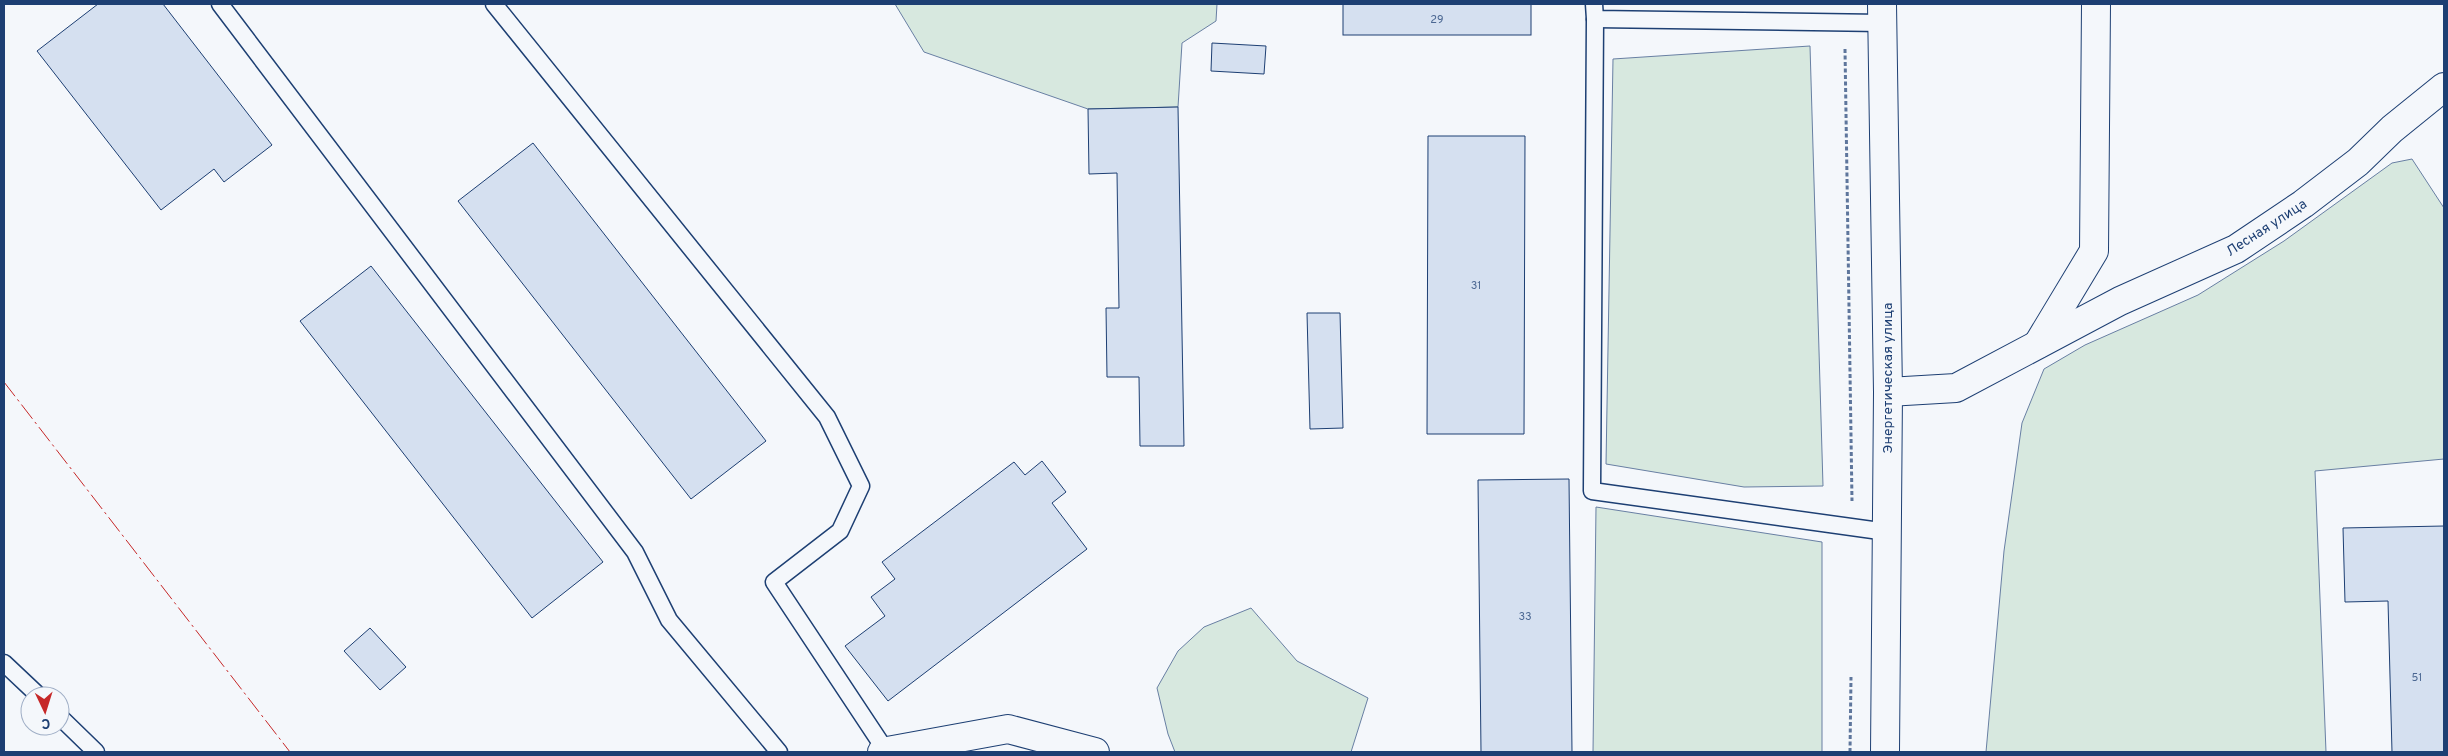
<svg xmlns="http://www.w3.org/2000/svg" width="2448" height="756" font-family="Overpass,sans-serif">
<style>
.green{fill:#d7e8df;stroke:#687fa3}
.building{fill:#d5e0f0;stroke:#1d3f73}
.lines{fill:none;stroke-linecap:round;stroke-linejoin:round}
.lane-casing{stroke:#1d3f73;stroke-width:19}
.street-casing{stroke:#1d3f73;stroke-width:30}
.primary-casing{stroke:#1d3f73;stroke-width:30}
.path{stroke:#5e769c;stroke-width:3;stroke-dasharray:4 2.5;stroke-linecap:butt}
.lane{stroke:#f4f7fb;stroke-width:16}
.street{stroke:#f4f7fb;stroke-width:28}
.primary{stroke:#f4f7fb;stroke-width:28}
.power{stroke:#c62828;stroke-width:1;stroke-dasharray:18 4 2.5 4;stroke-linecap:butt}
.labels{text-anchor:middle;stroke-width:4;stroke-linejoin:round;paint-order:stroke}
.number-label{font-size:11px;fill:#4b6792}
.street-label{font-size:14px;fill:#1d3f73;stroke:#f4f7fb}
</style>
<rect width="100%" height="100%" fill="#f4f7fb"/>
<!-- green -->
<g class="green">
<polygon points="895,4 1217,4 1216,21 1182,43 1178,107 1088,109 924,52"/>
<polygon points="1810,46 1823,486 1744,487 1606,464 1613,59"/>
<polygon points="2412,159 2444,208 2444,459 2315,471 2326,752 1986,752 2004,551 2022,423 2044,369 2085,345 2198,295 2284,241 2392,163"/>
<polygon points="1596,507 1822,542 1822,752 1593,752"/>
<polygon points="1251,608 1297,661 1368,698 1351,752 1175,752 1168,734 1157,688 1178,651 1204,627"/>
</g>
<!-- building -->
<g class="building">
<polygon points="98,4 163,4 272,145 224,182 214,169 161,210 37,51"/>
<rect x="1343" y="4" width="188" height="31"/>
<polygon points="1212,43 1266,46 1264,74 1211,71"/>
<polygon points="1178,107 1184,446 1140,446 1139,377 1107,377 1106,308 1119,308 1117,173 1089,174 1088,109"/>
<polygon points="1428,136 1525,136 1524,434 1427,434"/>
<polygon points="533,143 766,441 691,499 458,201"/>
<polygon points="371,266 603,562 532,618 300,321"/>
<polygon points="1307,313 1340,313 1343,428 1310,429"/>
<polygon points="1042,461 1066,492 1052,503 1087,549 888,701 845,646 885,616 871,597 895,579 882,562 1014,462 1025,475"/>
<polygon points="1569,479 1572,752 1481,752 1478,480"/>
<polygon points="2444,526 2444,752 2392,752 2388,601 2345,602 2343,528"/>
<polygon points="370,628 406,667 380,690 344,651"/>
</g>
<g class="lines">
<defs>
<g id="lane">
<polyline points="220,4 635,552 669,620 779,752"/>
<polyline points="494,4 827,417 861,486 840,531 774,582 886,751"/>
<polyline points="1594,4 1595,19 1882,23"/>
<polyline points="1595,19 1592,491 1887,532"/>
<polyline points="4,663 39,696"/>
<polyline points="60,717 96,752"/>
</g>
<g id="street">
<polyline points="2038,344 2094,251 2096,4"/>
<polyline points="1888,392 1956,388 2120,301 2236,249 2303,204 2358,162 2392,129 2444,87"/>
<polyline points="882,752 1008,729 1095,752"/>
</g>
<polyline id="primary" points="1882,4 1888,392 1885,752"/>
</defs>
<!-- lane casing -->
<use href="#lane" class="lane-casing"/>
<!-- street casing -->
<use href="#street" class="street-casing"/>
<!-- primary casing -->
<use href="#primary" class="primary-casing"/>
<!-- path -->
<g class="path">
<polyline points="1845,49 1852,501"/>
<polyline points="1850,752 1851,677"/>
</g>
<!-- lane -->
<use href="#lane" class="lane"/>
<!-- street -->
<use href="#street" class="street"/>
<!-- primary -->
<use href="#primary" class="primary"/>
<!-- power -->
<polyline class="power" points="4,382 290,752"/>
</g>
<g class="labels">
<!-- number labels -->
<g class="number-label">
<text x="1437" y="23">29</text>
<text x="1476" y="289">31</text>
<text x="1525" y="620">33</text>
<text x="2417" y="681">51</text>
</g>
<!-- street labels -->
<g class="street-label">
<text transform="translate(2266 227) rotate(-33)" y="5">Лесная улица</text>
<text transform="translate(1887 378) rotate(-90)" y="5">Энергетическая улица</text>
</g>
</g>
<!-- border -->
<rect width="2448" height="756" fill="none" stroke="#1d3f73" stroke-width="10"/>
<!-- north arrow -->
<g transform="translate(45 711) rotate(176)"><circle r="24" fill="#f4f7fb" stroke="#9eadc5"/>
<path d="M0-4L9 19L0 12L-9 19Z" fill="#c62828"/>
<text y="-8" font-size="14" font-weight="bold" text-anchor="middle" fill="#1d3f73">С</text>
</g>
</svg>
